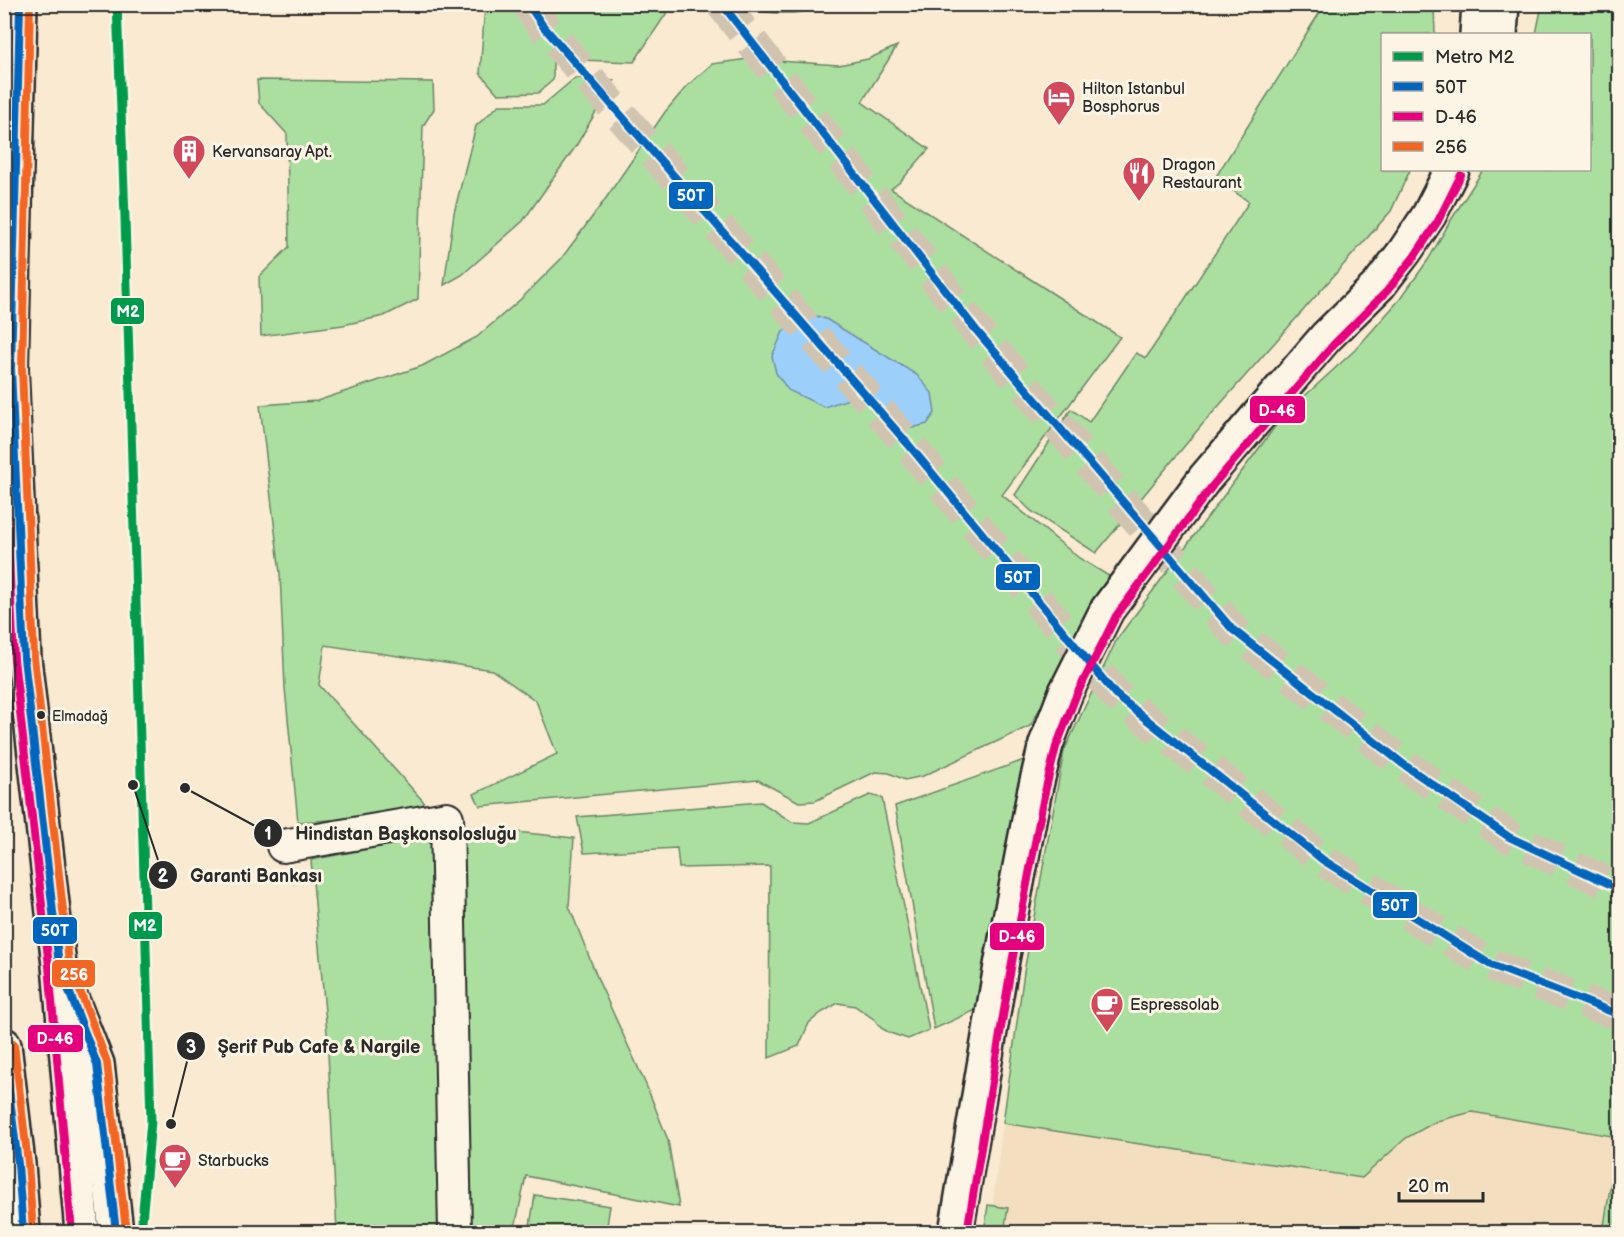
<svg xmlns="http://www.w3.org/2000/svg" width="1624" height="1237" font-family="'Balsamiq Sans',sans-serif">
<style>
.built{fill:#f3dfc0}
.green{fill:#abdfa0;stroke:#6b8566;stroke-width:1.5}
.water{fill:#9cd0fa;stroke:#6f8ea7;stroke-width:1.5}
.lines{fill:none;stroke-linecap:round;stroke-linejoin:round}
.major-tunnel{stroke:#d0c4b0;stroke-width:33;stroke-dasharray:33 16;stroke-linecap:butt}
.minor-casing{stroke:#2b2b2b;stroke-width:36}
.major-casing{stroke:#2b2b2b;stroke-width:38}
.minor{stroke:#fcf5e5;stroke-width:32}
.major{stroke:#fcf5e5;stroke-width:33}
.bus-1-casing{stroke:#fcf5e5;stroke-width:12}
.bus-2-casing{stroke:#fcf5e5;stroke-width:12}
.bus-3-casing{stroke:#fcf5e5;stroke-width:12}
.bus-1{stroke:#0065bd;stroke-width:8}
.bus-2{stroke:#e5007d;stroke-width:8}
.bus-3{stroke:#f26522;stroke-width:8}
.metro-1-casing{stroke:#fcf5e5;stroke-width:14}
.metro-1{stroke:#009a4c;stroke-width:9}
.bus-dot{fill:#2b2b2b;stroke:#fcf5e5;stroke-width:2}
.labels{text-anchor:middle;stroke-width:6;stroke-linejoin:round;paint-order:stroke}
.bus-label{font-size:14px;fill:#2b2b2b;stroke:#fcf5e5;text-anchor:start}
.poi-label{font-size:16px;fill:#2b2b2b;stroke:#fcf5e5;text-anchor:start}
.leader{fill:none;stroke:#2b2b2b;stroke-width:2}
.callout-dot{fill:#2b2b2b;stroke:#fcf5e5;stroke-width:2}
.mark-label{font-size:18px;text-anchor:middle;font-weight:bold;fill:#fff}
.callout-label{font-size:18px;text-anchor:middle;font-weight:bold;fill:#2b2b2b;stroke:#fcf5e5;stroke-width:6;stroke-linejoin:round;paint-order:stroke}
.line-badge{stroke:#fcf5e5;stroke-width:2}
.badge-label{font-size:16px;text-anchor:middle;font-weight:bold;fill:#fff}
</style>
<rect width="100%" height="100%" fill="#f9ead1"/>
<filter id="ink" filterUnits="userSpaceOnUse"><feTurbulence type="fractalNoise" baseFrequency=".0167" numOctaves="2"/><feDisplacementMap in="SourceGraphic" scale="12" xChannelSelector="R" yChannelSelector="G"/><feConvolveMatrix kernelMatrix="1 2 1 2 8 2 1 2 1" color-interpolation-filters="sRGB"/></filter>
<g filter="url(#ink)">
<!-- built -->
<polygon class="built" points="1619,753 1619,1232 989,1232 1003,1123 1024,972"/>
<!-- green -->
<g class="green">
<polygon points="1325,4 1434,5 1435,34 1382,34 1382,170 1410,170 1391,211 1201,426 1096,553 1031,511 1015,495 1071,409 1089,422 1136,353 1146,358 1249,202 1215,178"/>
<polygon points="485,5 485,4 672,5 634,62 553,59 553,80 538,93 498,94 480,73"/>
<path d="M720,5l98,-1v1c-4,1 -9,4 -13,6 -20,6 -64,-2 -85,-6z"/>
<polygon points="1542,5 1619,5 1619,1232 1603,1232 1618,1137 1472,1112 1437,1121 1406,1138 1362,1178 1003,1123 1024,972 1064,751 1117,639 1283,416 1355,350 1401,298 1428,260 1451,220 1483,170 1590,170 1590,34 1536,34"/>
<polygon points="897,46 862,102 929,149 900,182 891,189 1120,337 1002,495 1079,558 1109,576 1073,638 1053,685 1030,726 923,776 905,780 889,773 875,772 815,801 799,802 758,780 480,806 474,794 557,754 536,701 492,670 325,645 319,685 423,801 428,814 298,822 285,688 280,573 260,405 317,401 422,366 477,337 522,298 561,259 604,201 665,112 687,86 712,64 748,59 839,65 868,59"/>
<polygon points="575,78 614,81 576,146 523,221 462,275 444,285 454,213 476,126 499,105 543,105"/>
<polygon points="257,80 433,82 434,109 423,126 418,299 384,316 343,325 261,336 259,277 289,247 287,134 259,103"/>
<polygon points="1027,759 978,1009 934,1029 895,806"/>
<polygon points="870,795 882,798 929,1030 908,1039 890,1033 881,1028 875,1020 855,1006 838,1003 821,1013 809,1023 799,1046 769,1058 770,866 679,868 677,848 584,853 577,817 761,802 792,822 809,823"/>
<polygon points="477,828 574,838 569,906 599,982 647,1087 668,1140 679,1207 526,1176 514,1232 337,1232 327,1033 311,860"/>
<polygon points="535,1195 610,1206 606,1232 529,1232"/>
<polygon points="988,1205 1008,1208 1004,1232 984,1232"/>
</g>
<!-- water -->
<polygon class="water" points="814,315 826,319 917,375 932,393 935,413 927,424 898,432 861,395 824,407 788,390 776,373 772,356 783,332 789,325"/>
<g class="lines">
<!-- major-tunnel -->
<g class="major-tunnel">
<polyline points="528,4 543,26 908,444 1116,695 1323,860 1491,965 1620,1015"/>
<polyline points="722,4 976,330 1232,629 1403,764 1509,837 1620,889"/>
</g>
<defs>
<polyline id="minor" points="283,846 447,818 455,1232"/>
<g id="major">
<polyline points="20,4 11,369 24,658 59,965 82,1232"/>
<polyline points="1477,34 1479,4"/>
<polyline points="1500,34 1502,4"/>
<polyline points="73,1003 97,1064 116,1232"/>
<polyline points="4,1045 18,1164 23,1232"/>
<polyline points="956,1232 1002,960 1034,794 1046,744 1066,692 1107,610 1205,478 1326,337 1379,285 1405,251 1429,215 1452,170"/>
</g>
</defs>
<!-- minor casing -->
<use href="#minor" class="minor-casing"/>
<!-- major casing -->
<use href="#major" class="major-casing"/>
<!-- minor -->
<use href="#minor" class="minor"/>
<!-- major -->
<use href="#major" class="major"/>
<defs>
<g id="bus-1">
<polyline points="20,4 11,369 24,658 59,965 97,1064 116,1232"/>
<polyline points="528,4 543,26 908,444 1116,695 1323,860 1491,965 1620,1015"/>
<polyline points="722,4 976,330 1232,629 1403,764 1509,837 1620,889"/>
<polyline points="4,1049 18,1164 23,1232"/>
</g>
<g id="bus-2">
<polyline points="4,207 9,4"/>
<polyline points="4,458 14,659 49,966 72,1232"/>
<polyline points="967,1232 1012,962 1044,796 1056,747 1076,696 1116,616 1213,485 1334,344 1387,291 1414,257 1438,221 1461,175"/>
</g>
<g id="bus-3">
<polyline points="30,4 22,369 34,657 69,962 107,1062 126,1231"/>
<polyline points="14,1044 28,1163 33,1231"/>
</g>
</defs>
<!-- bus-1 casing -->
<use href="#bus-1" class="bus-1-casing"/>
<!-- bus-2 casing -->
<use href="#bus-2" class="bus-2-casing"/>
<!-- bus-3 casing -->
<use href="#bus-3" class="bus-3-casing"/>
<!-- bus-1 -->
<use href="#bus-1" class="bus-1"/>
<!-- bus-2 -->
<use href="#bus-2" class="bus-2"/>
<!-- bus-3 -->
<use href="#bus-3" class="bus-3"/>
<defs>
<polyline id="metro-1" points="117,4 125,218 151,1121 141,1232"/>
</defs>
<!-- metro-1 casing -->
<use href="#metro-1" class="metro-1-casing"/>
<!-- metro-1 -->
<use href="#metro-1" class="metro-1"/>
</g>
</g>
<!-- icons -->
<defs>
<symbol id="hotel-pin" viewBox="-11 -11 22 30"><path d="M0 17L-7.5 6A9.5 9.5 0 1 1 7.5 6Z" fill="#d1495b" stroke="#fcf5e5"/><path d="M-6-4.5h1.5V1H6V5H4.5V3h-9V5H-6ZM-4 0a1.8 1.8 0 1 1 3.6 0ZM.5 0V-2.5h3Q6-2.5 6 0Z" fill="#fff"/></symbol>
<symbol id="building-pin" viewBox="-11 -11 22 30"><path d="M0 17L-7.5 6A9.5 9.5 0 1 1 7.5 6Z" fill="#d1495b" stroke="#fcf5e5"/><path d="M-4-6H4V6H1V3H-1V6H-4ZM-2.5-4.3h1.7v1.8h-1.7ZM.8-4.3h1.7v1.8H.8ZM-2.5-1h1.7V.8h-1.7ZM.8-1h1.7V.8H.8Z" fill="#fff"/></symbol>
<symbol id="restaurant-pin" viewBox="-11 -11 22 30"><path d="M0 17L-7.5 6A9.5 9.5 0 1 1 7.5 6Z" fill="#d1495b" stroke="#fcf5e5"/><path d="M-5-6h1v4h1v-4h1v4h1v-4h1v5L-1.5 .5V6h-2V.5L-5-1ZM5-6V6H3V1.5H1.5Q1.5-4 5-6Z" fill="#fff"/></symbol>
<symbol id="cafe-pin" viewBox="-11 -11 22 30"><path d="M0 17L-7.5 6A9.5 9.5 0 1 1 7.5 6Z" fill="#d1495b" stroke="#fcf5e5"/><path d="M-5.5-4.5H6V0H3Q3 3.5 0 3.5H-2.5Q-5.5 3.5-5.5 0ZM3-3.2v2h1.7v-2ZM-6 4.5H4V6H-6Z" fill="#fff"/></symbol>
</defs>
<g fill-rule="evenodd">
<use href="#hotel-pin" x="1040" y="78" width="38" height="52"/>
<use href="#building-pin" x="170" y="132" width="38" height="52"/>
<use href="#restaurant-pin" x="1120" y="154" width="38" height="52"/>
<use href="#cafe-pin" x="1088" y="985" width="38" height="52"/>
<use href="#cafe-pin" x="156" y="1141" width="38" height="52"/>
</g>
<!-- markers -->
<circle class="bus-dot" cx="41" cy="715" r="5"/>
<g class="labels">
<!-- bus labels -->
<g class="bus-label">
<text x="52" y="721">Elmadağ</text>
</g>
<!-- poi labels -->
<g class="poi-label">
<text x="1082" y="94">Hilton Istanbul<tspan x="1082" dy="18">Bosphorus</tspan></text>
<text x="212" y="157">Kervansaray Apt.</text>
<text x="1162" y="170">Dragon<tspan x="1162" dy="18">Restaurant</tspan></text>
<text x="1130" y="1010">Espressolab</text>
<text x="198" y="1166">Starbucks</text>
</g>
</g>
<!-- callouts -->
<path class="leader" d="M185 788L268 833M133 785L163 875M171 1124L191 1046"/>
<g class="callout-dot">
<circle cx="185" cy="788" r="6"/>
<circle cx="133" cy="785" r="6"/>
<circle cx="171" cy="1124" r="6"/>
<circle cx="268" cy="833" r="15"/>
<circle cx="163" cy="875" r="15"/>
<circle cx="191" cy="1046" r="15"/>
</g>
<g class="mark-label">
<text x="268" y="840">1</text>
<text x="163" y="882">2</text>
<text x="191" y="1053">3</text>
</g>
<g class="callout-label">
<text x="406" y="840">Hindistan Başkonsolosluğu</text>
<text x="256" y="882">Garanti Bankası</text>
<text x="319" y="1053">Şerif Pub Cafe &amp; Nargile</text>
</g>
<g class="line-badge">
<rect x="668" y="181" width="46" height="29" rx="6" fill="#0065bd"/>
<rect x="110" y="297" width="35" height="28" rx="6" fill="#009a4c"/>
<rect x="1249" y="395" width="57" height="29" rx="6" fill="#e5007d"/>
<rect x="995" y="563" width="46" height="28" rx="6" fill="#0065bd"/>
<rect x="1372" y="891" width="46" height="28" rx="6" fill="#0065bd"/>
<rect x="128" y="911" width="35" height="29" rx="6" fill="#009a4c"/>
<rect x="32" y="916" width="46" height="29" rx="6" fill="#0065bd"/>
<rect x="989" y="922" width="56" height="29" rx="6" fill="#e5007d"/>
<rect x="51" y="959" width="45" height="29" rx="6" fill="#f26522"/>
<rect x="27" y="1024" width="57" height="29" rx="6" fill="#e5007d"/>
</g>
<g class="badge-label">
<text x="691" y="201">50T</text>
<text x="128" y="317">M2</text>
<text x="1277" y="416">D-46</text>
<text x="1018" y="583">50T</text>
<text x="1395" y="911">50T</text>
<text x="145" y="931">M2</text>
<text x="55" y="936">50T</text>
<text x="1017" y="942">D-46</text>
<text x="74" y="980">256</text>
<text x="55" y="1044">D-46</text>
</g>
<!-- margin -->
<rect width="1624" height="1237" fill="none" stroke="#fcf5e5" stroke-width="24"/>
<rect x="12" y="12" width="1600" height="1213" fill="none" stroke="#2b2b2b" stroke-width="2" filter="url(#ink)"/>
<!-- legend -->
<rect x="1381" y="33" width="210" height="138" fill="#fcf5e5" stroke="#a8a49b" stroke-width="1.5"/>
<rect x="1393" y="52" width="30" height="9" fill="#009a4c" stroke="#a8a49b" stroke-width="1.5"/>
<text x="1435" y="63" font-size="18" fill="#2b2b2b">Metro M2</text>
<rect x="1393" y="82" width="30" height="9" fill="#0065bd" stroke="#a8a49b" stroke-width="1.5"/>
<text x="1435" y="93" font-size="18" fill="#2b2b2b">50T</text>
<rect x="1393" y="112" width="30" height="9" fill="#e5007d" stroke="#a8a49b" stroke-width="1.5"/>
<text x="1435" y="123" font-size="18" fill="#2b2b2b">D-46</text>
<rect x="1393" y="142" width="30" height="9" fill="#f26522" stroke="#a8a49b" stroke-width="1.5"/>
<text x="1435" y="153" font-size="18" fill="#2b2b2b">256</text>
<!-- scale -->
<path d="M1399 1192v9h84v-9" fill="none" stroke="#2b2b2b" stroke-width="3"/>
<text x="1408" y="1192" font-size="18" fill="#2b2b2b" stroke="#fcf5e5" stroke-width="4.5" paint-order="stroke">20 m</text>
</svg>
